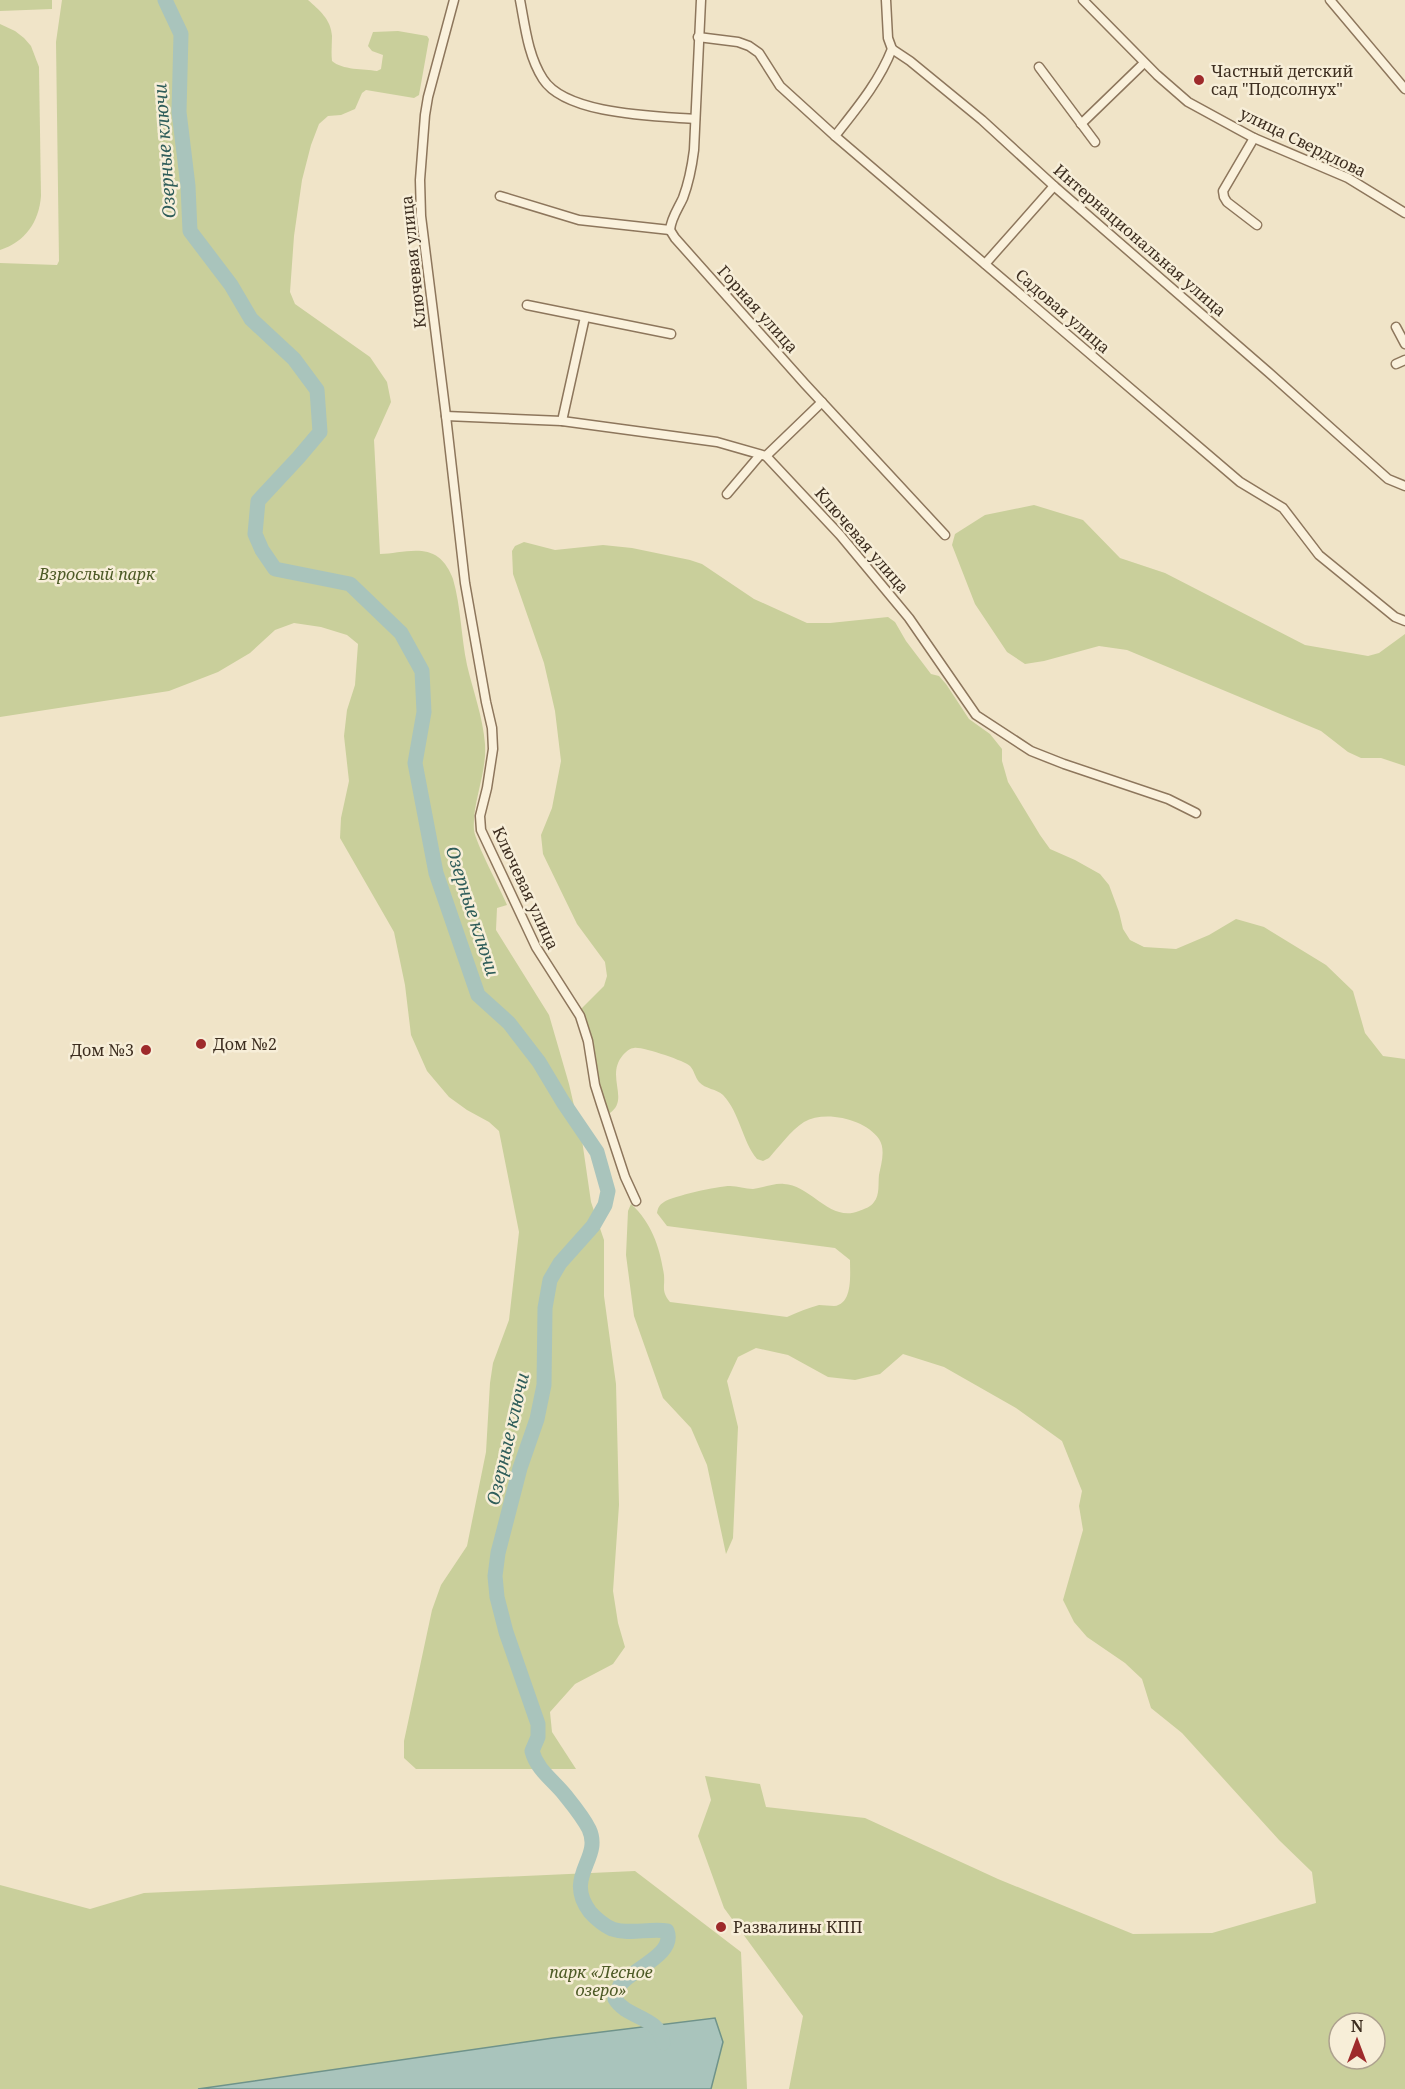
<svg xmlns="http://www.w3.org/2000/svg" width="1405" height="2089" font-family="'Noto Serif',serif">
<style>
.green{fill:#c9cf9b;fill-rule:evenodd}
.water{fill:#a9c4bc;stroke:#6f938a;stroke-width:1.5}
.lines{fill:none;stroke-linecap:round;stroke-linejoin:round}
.river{stroke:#a9c4bc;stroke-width:15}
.minor-casing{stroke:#8d765c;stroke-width:11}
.minor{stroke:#faf1dc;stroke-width:8}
.poi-dot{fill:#9e2a2b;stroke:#f7eed8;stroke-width:2}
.labels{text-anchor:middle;stroke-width:5;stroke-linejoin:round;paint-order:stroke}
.poi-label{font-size:16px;fill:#3d2e20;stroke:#f7eed8;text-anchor:start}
.street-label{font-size:16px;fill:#3d2e20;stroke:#f7eed8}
.park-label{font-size:16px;font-style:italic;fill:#4d5a26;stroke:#f7eed8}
.water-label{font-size:18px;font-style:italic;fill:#2f5d5a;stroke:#f7eed8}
</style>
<rect width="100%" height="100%" fill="#f0e4c8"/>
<!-- green -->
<g class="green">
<polygon points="0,0 52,0 52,9 0,11"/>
<path d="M62,0h246c11,10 23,19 24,36 0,8 -1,16 0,25 10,9 32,8 45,10l4,-2 2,-14 -11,-4 -4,-5 5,-14 25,-1 29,5 2,3 -10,56 -5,3 -48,-8 -4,3 -7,16 -14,6 -13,1 -9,8 -8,21 -9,35 -8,56 -4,56 5,12 75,53 17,25 4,20 -17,38 6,114c18,0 42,-9 58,3 7,5 12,14 15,22 8,28 8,57 14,86 6,26 16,52 18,79 2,30 -13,58 -11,86 1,12 27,60 33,75l-10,3 -1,22 53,85 20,69 13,56 9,62 13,38v56l12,88 3,121 -6,86 5,32 7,24 -12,17 -38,20 -25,28 2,20 24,37h-160l-12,-11v-17l28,-131 9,-25 26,-39 19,-94 4,-69 3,-20 16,-43 10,-88 -20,-101 -10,-9 -22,-12 -18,-13 -22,-26 -16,-36 -6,-50 -11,-53 -54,-94 1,-20 8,-37 -5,-45 3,-26 8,-25 3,-41 -11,-9 -26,-8 -27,-4 -19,7 -25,23 -32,19 -49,19 -169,26v-454l57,2 2,-4 -3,-219z"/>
<path d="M0,24l15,7 9,7 7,8 8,21 2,129c-2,26 -16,46 -41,54z"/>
<polygon points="1034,505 1083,520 1120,558 1165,573 1305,645 1368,656 1379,653 1405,634 1405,766 1381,758 1361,758 1348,752 1321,731 1127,650 1099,646 1044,661 1025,664 1007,652 975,604 952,545 955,534 985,515"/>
<path d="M524,542l31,8 48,-5 29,3 58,12 12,4 52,35 53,24h23l58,-6 7,5 11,19 25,33 8,2 7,8 23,35 21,15 12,15v12l6,21 32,53 10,14 25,11 25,14 9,11 10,27 4,17 7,11 14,7 32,2 33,-14 27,-16 28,8 62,38 27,26 12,42 18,23 22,3v1030h-616l14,-73 -79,-108 -26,-72 13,-36 -6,-24 55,8 6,23 99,11 133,61 135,55 79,-1 104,-30 -4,-31 -33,-32 -97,-107 -31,-25 -9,-29 -17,-16 -38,-26 -13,-15 -11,-22 20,-70 -4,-24 3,-15 -20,-50 -46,-33 -72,-41 -41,-13 -23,20 -25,6 -27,-3 -40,-22 -32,-7 -18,9 -11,24 11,46 -5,111 -7,16 -19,-89 -16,-37 -28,-30 -29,-82 -8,-61 2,-44 3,-7c21,19 29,44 33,71 1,13 -3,16 6,27l117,15c11,-5 21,-9 32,-12 5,0 10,1 15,1 19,-2 16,-31 16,-46l-15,-12 -168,-22 -10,-13c1,-5 2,-8 7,-11 9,-6 54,-16 66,-16 8,0 15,3 23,3 10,-1 21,-6 31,-5 27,1 46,39 75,27 5,-2 12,-4 15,-9 6,-7 4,-19 5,-27 2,-11 7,-25 0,-36 -14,-20 -54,-29 -75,-17 -13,8 -25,25 -35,36l-6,3 -6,-2c-15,-18 -17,-46 -34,-64 -6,-6 -18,-6 -24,-13 -4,-5 -5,-12 -9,-16 -5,-5 -49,-20 -56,-18 -4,0 -7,3 -11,7 -18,21 7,44 -13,58 -12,-11 -14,-55 -18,-73 -2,-11 -6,-20 -12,-30l24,-24 3,-10 -2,-14 -28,-38 -34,-70 -2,-19 11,-27 9,-47 -6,-50 -11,-48 -31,-89 -1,-23 3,-5zM1339,2023h36v36h-36z"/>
<polygon points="635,1871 741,1952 747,2089 0,2089 0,1885 90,1909 144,1893"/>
</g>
<!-- water -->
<polygon class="water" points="715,2018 723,2042 711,2089 198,2089 553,2038"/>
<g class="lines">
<!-- river -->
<path class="river" d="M165,0l16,34 -2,78 9,74 2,45 41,54 20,34 43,40 23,31 3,42 -22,26 -40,43 -3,33 7,16 13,19 75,15 51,49 21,38 2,41 -9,51 21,110 42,122 31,28 30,39 24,40 34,50 11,39 -3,14 -12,21 -33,37 -10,17 -5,28 -1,77 -7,34 -17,49 -22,85 -3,23 2,21 9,35 32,92v13l-6,14c5,19 21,29 33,44 8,10 18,22 24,34 14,30 -26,47 1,83 5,6 15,14 22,17 17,6 38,-1 55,2 9,23 -35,38 -47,54 -2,4 -3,9 -5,14 12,20 45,17 48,44"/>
<defs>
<g id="minor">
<polyline points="454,0 428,97 425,115 420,180 421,216 446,416 465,583 486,702 492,728 493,749 487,788 480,816 481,830 536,947 580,1016 588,1041 595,1085 601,1104 625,1177 636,1201"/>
<path d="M520,0c5,26 8,56 23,79 23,36 113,37 152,40"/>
<polyline points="886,0 888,38 892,49 910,61 982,120 1054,186 1267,371 1388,479 1405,486"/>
<polyline points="1083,0 1157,75 1188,102 1254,138 1348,178 1405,213"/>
<polyline points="1330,0 1405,89"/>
<polyline points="698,37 738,42 749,46 759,53 780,86 835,136 1240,482 1283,508 1319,555 1395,617 1405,621"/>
<polyline points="1039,67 1095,142"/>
<polyline points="1081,124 1144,63"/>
<path d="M835,136c22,-28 44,-54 57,-87"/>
<polyline points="1254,138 1223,191 1224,197 1227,202 1257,225"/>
<polyline points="500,196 579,220 670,230"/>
<polyline points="670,230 675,238 805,384 945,535"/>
<path d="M670,230c1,-12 8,-21 13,-32 6,-16 9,-32 11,-48l7,-150"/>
<polyline points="985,264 1054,186"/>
<polyline points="527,305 671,334"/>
<polyline points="1396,327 1405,344"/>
<polyline points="1396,364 1405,360"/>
<polyline points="446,416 562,421 717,442 766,456 840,535 909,618 976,715 1031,751 1064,764 1168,799 1196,813"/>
<polyline points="562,421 585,317"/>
<polyline points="766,456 822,402"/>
<polyline points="727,494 760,455"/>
</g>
</defs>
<!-- minor casing -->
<use href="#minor" class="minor-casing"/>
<!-- minor -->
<use href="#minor" class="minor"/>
</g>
<!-- markers -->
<g class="poi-dot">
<circle cx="1199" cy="80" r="6"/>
<circle cx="201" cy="1044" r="6"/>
<circle cx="146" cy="1050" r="6"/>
<circle cx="721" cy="1927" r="6"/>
</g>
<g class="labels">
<!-- poi labels -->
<g class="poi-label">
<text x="1211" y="77">Частный детский<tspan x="1211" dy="18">сад "Подсолнух"</tspan></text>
<text x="213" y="1050">Дом №2</text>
<text x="134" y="1056" text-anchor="end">Дом №3</text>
<text x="733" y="1933">Развалины КПП</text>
</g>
<!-- street labels -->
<g class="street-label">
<text transform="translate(1303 142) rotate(26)" y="6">улица Свердлова</text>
<text transform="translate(1140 240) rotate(41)" y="6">Интернациональная улица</text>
<text transform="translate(413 262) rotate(-96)" y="6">Ключевая улица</text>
<text transform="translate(758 309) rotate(48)" y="6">Горная улица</text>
<text transform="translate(1063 311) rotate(41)" y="6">Садовая улица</text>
<text transform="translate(862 540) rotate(49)" y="6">Ключевая улица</text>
<text transform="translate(526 888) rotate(65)" y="6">Ключевая улица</text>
</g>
<!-- park labels -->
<g class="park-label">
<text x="97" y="580">Взрослый парк</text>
<text x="601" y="1978">парк «Лесное<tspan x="601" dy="18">озеро»</tspan></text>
</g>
<!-- water labels -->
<g class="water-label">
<text transform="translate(165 151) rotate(-94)" y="6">Озерные ключи</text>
<text transform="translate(472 911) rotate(72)" y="6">Озерные ключи</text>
<text transform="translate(508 1439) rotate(-77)" y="6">Озерные ключи</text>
</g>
</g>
<!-- north arrow -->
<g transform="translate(1357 2041)"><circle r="28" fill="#f7eed8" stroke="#ada18e" stroke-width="1.5"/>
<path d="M0-4.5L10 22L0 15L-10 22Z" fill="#9e2a2b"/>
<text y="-9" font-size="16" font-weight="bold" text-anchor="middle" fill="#3d2e20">N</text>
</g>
</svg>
